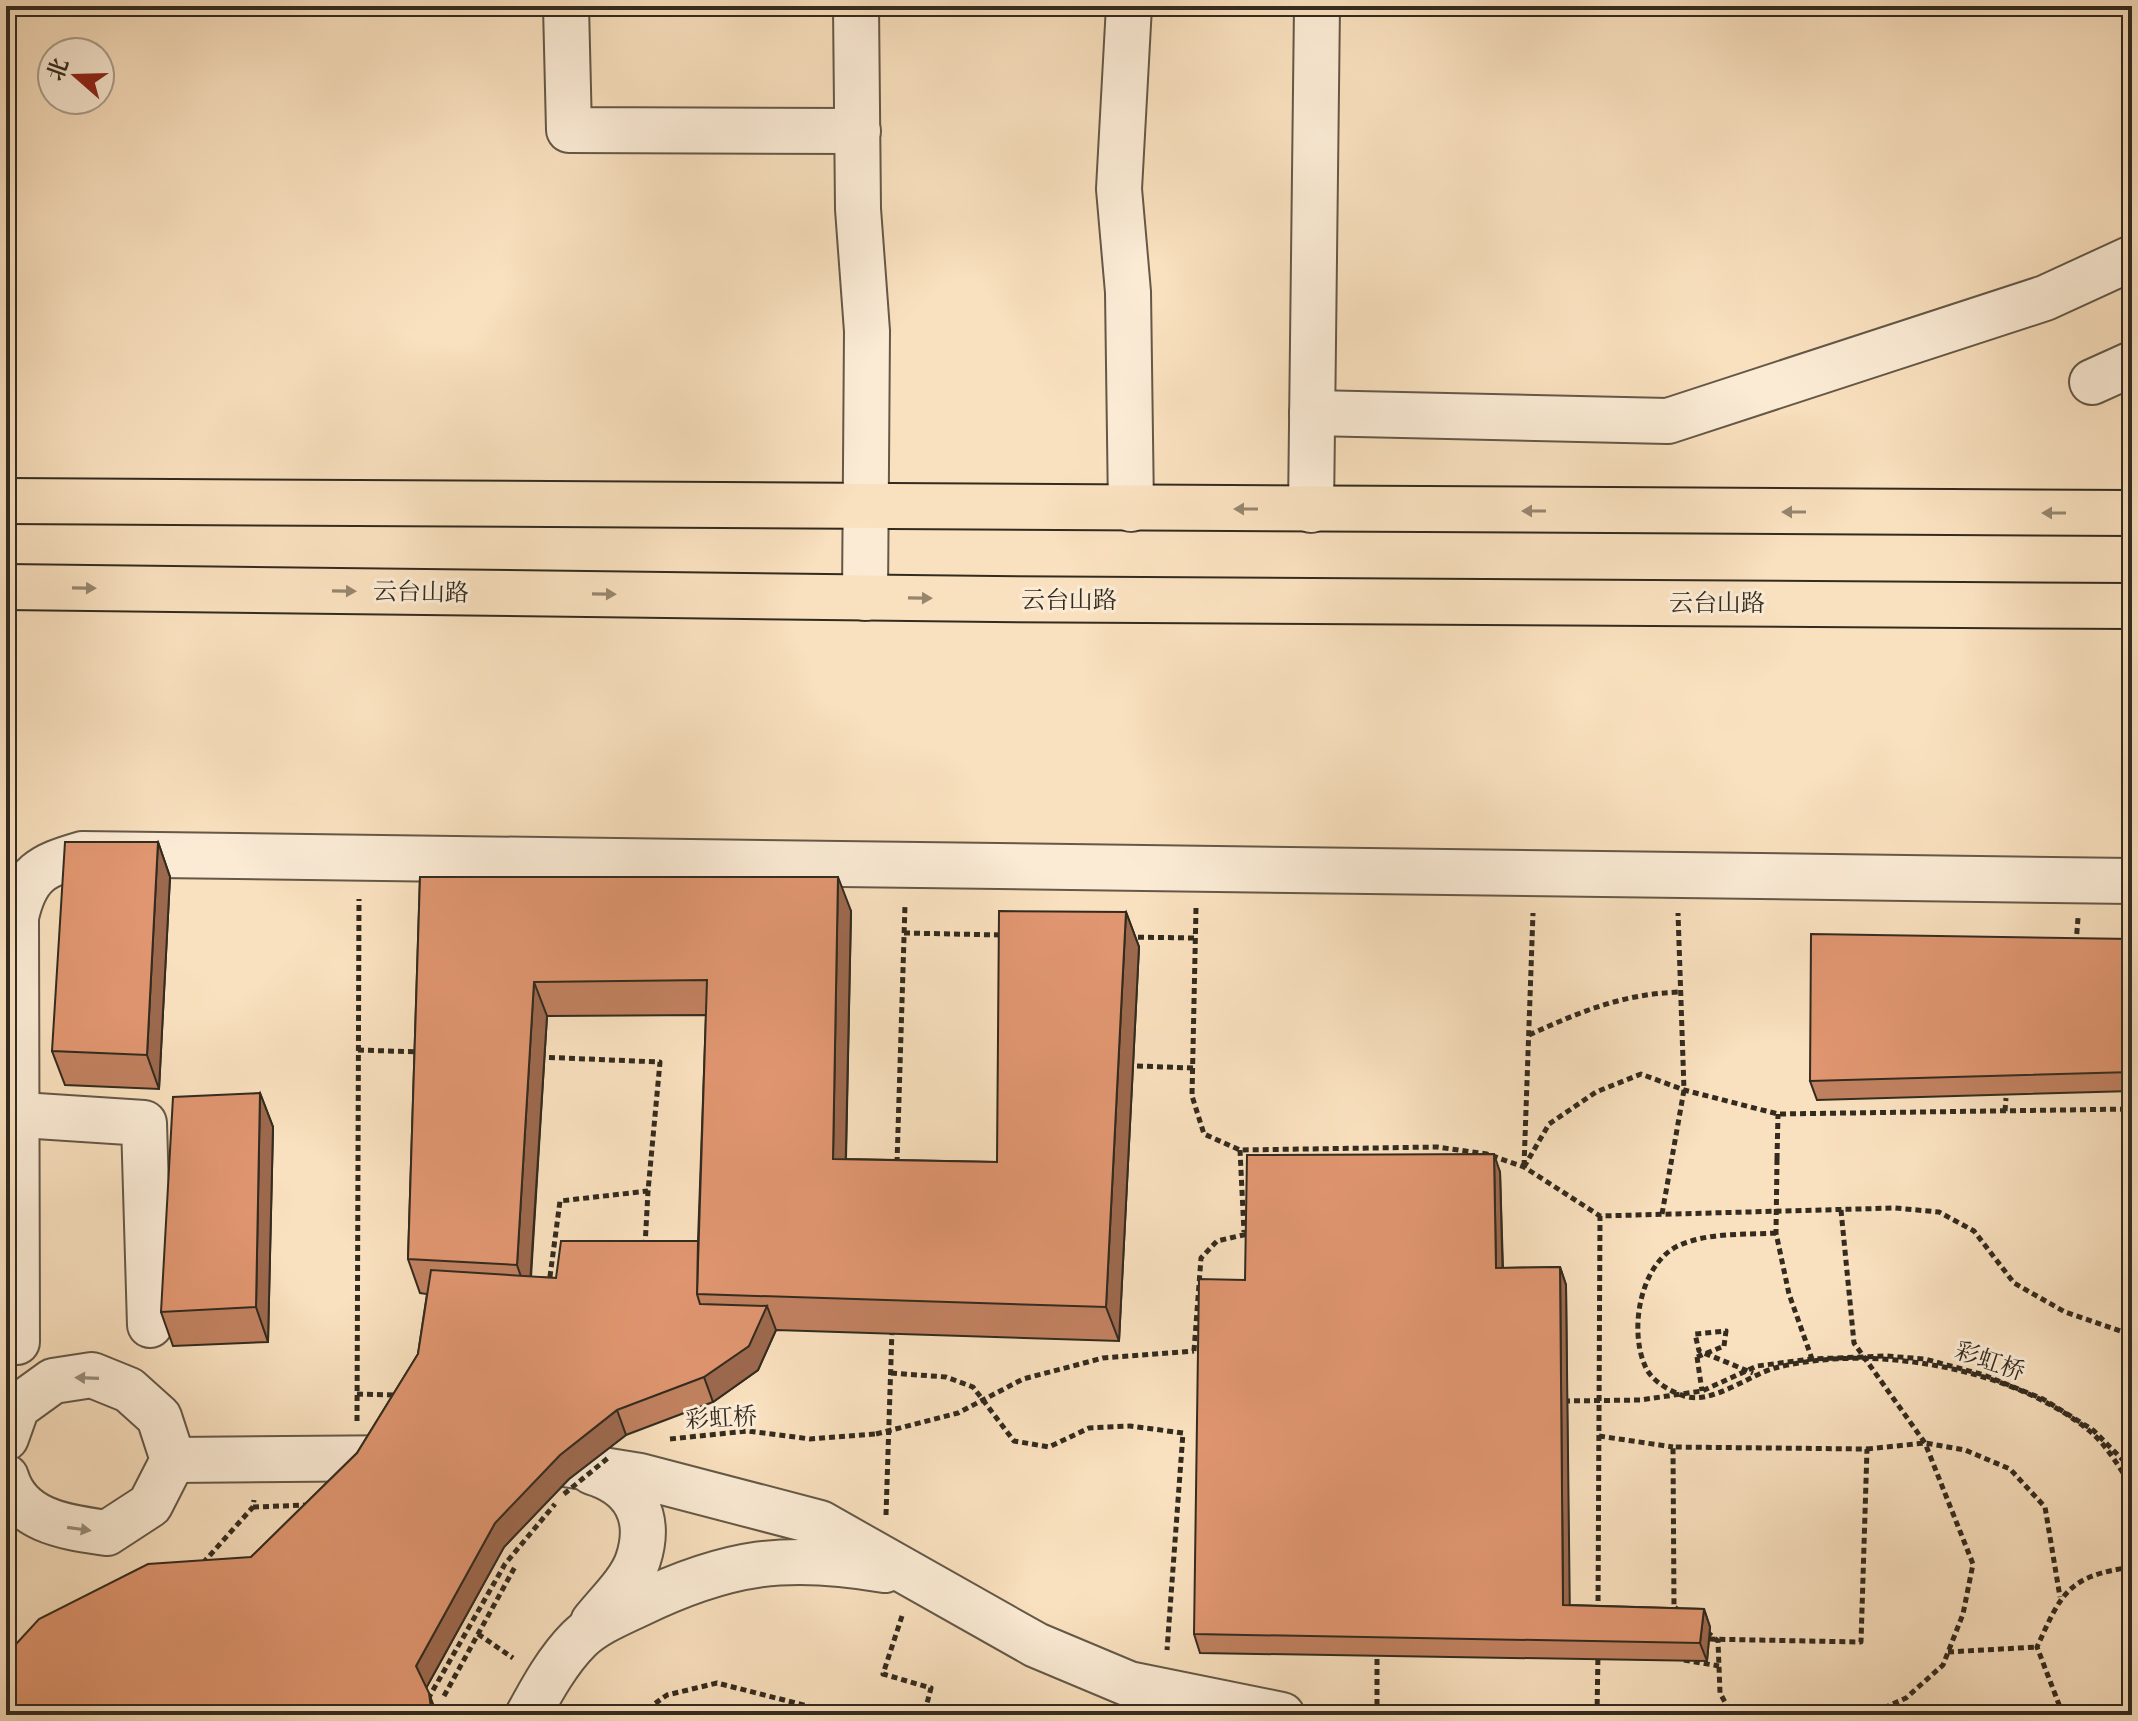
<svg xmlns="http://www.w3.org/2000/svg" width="2138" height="1721" font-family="'Libre Bodoni','Noto Serif SC',serif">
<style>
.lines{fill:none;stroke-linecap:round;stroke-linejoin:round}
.minor-casing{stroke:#645847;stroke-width:48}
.major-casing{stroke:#332b1f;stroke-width:48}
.path{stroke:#332b1f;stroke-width:5;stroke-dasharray:6 4;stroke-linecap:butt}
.minor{stroke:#fbebd5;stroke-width:44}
.major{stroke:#f9e0be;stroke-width:44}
.path-bridge{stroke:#332b1f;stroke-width:5;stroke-dasharray:6 4;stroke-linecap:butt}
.wall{fill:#c18160;stroke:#332b1f;stroke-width:2;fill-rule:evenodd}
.shaded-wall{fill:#9d694e;stroke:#332b1f;stroke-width:2}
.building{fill:#e09670;stroke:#332b1f;stroke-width:2}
.oneway{fill:#96866e}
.oneway2{fill:#978b7a}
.labels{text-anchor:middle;stroke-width:6;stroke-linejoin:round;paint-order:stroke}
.street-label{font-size:24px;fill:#332b1f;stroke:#fbebd5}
</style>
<rect width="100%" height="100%" fill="#f9e0be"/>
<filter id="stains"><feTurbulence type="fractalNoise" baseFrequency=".0025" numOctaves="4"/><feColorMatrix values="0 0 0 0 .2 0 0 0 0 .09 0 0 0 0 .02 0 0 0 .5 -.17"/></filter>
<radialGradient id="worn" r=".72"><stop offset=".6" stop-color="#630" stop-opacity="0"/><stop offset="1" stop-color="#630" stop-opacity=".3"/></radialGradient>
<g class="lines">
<defs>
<g id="minor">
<polyline points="566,6 569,130 858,131"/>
<polyline points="856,6 858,209 867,331 865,598"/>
<polyline points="1129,6 1119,189 1128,292 1131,509"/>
<polyline points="2092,382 2132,364"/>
<polyline points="1312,413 1668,421 2045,298 2132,258"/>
<polyline points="1311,510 1317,6"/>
<polyline points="6,1114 144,1123 150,1325"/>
<path d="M17,1342l-1,-425c10,-44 25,-51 66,-63l2050,27"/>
<path d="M6,1438l11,-31 36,-26 39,-6 37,15 30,27 14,43 -23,45 -43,28c-40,-6 -88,-11 -101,-56"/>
<polyline points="173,1460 411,1458"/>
<polyline points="524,1462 559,1463 640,1476 820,1523 1036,1645 1129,1684 1282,1715"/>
<path d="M592,1472c43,13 60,45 46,88 -7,22 -31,44 -45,62"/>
<path d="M528,1715c14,-26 30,-55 51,-76 15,-15 39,-25 58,-34 90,-44 150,-52 248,-35"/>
</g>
<g id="major">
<polyline points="6,501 2132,513"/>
<polyline points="6,587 995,599 2132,606"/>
</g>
</defs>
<!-- minor casing -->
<use href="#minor" class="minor-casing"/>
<!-- major casing -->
<use href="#major" class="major-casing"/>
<!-- path -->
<g class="path">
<polyline points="1196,908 1192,1096 1204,1134 1240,1150 1437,1147 1487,1154 1524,1167 1600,1216 1895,1208 1939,1212 1974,1231 2014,1283 2065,1312 2132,1335"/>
<polyline points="904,933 1002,935"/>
<polyline points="1128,937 1195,938"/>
<polyline points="2076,944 2078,918"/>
<path d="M1529,1035c53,-24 93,-41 151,-43"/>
<polyline points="358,1050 421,1052"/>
<polyline points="539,1057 660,1062 648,1191 560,1201 549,1284"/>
<polyline points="1137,1066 1193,1068"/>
<polyline points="2005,1111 2006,1098"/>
<polyline points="1240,1150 1244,1232"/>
<polyline points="1777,1159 1778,1114"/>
<polyline points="897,1163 905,905"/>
<polyline points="1524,1166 1533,913"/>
<polyline points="1524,1167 1549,1124 1596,1092 1641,1074 1684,1090 1778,1114 2132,1109"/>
<polyline points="1841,1210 1854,1343 1925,1443 1973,1564 1963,1614 1943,1665 1906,1698 1868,1715"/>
<polyline points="1662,1214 1684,1090 1678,913"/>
<path d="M1776,1233c-31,2 -66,-1 -96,12 -40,17 -52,86 -34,123 7,14 24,23 38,28 28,9 65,-21 91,-28 96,-25 239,-1 317,65 15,13 28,36 40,53"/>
<polyline points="645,1246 648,1191"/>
<polyline points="1724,1346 1726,1331 1695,1334 1699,1351 1753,1373"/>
<polyline points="1204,1351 1194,1351 1201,1258 1217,1241 1252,1233"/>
<polyline points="1697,1357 1702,1391"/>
<polyline points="891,1373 946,1377 973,1387 1014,1441 1049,1447 1089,1428 1130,1426 1183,1433 1167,1650"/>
<polyline points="357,1394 396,1395"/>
<polyline points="357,1421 359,899"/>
<polyline points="1599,1436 1673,1447"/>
<polyline points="670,1439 748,1431 810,1439 876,1434"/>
<polyline points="1867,1449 1925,1443 1965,1450 2010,1469 2045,1507 2060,1597"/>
<polyline points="253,1507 308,1505"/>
<polyline points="886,1515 892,1329"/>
<polyline points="203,1563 253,1507 254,1500"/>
<polyline points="1598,1611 1600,1216"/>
<polyline points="1680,1611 1674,1607 1673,1447 1867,1449 1861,1642 1703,1639"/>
<polyline points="902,1616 883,1674 931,1688 924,1715"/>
<polyline points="1707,1632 1718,1641 1720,1693 1732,1715"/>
<polyline points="478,1634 513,1658"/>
<polyline points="1948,1652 2037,1647"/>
<polyline points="1684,1660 1719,1666"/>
<polyline points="444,1696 516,1565"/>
<polyline points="428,1699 505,1564 555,1504"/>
<polyline points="639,1715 667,1695 717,1683 843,1715"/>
<polyline points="1377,1715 1377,1652"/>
<polyline points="1597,1715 1598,1653"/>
<path d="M2063,1715l-26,-68c25,-55 31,-71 95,-80"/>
<polyline points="2129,1715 2132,1660"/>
</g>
<!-- minor -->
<use href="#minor" class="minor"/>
<!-- major -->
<use href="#major" class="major"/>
<!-- path-bridge -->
<g class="path-bridge">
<polyline points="1777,1159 1776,1233 1789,1294 1812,1359"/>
<polyline points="1697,1357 1724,1346"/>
<polyline points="1564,1401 1640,1400 1702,1391 1757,1366 1812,1359 1886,1356 1925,1359 1984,1375 2043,1399 2093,1430 2132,1469"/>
<polyline points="876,1434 958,1413 1023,1379 1103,1358 1194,1351"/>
<polyline points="564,1494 608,1458"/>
</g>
</g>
<!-- wall -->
<g class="wall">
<polygon points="158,842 170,877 159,1089 65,1085 52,1051"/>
<path d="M420,877l431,34 -5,248 151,3 129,-250 13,35 -20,394 -343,-11 -18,40 -45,32 -87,33 -57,44 -65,68 -78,141 11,27h-431l245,-158 106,-104 61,-99 9,-60 -7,-1 -12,-34zM706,1015l-8,226 -142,37 -25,-1 16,-261z"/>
<polygon points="2132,939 2132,1091 1817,1100 1810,1081"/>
<polygon points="260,1093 273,1127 268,1342 173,1346 161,1312"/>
<polygon points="1500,1172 1503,1268 1560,1267 1566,1285 1569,1605 1704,1609 1710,1627 1707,1661 1200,1653 1194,1634 1245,1280"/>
</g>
<!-- shaded-wall -->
<g class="shaded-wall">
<polygon points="158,842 170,877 159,1089 147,1055"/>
<polygon points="838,877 851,911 845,1193 833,1159"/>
<polygon points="1126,912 1139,947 1119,1341 1106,1307"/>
<polygon points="534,982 547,1016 529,1300 517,1265"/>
<polygon points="260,1093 273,1127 268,1342 256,1307"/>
<polygon points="1494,1154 1500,1172 1503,1287 1496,1268"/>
<polygon points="1560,1267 1566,1285 1570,1624 1563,1605"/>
<polygon points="767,1306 776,1330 758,1370 713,1402 704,1377"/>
<polygon points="617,1410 626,1435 569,1479 504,1547 425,1690 416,1666 495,1523 560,1455"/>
<polygon points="1704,1609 1710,1627 1707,1661 1700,1643"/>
<polygon points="429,1693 437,1715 432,1715"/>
</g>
<!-- building -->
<g class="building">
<polygon points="65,842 158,842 147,1055 52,1051"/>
<polygon points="420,877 838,877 833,1159 997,1162 999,911 1126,912 1106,1307 697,1294 707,980 534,982 517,1265 408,1259"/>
<polygon points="1811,934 2132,939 2132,1072 1810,1081"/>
<polygon points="260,1093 256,1307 161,1312 173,1097"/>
<polygon points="1494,1154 1496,1268 1560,1267 1563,1605 1704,1609 1700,1643 1194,1634 1199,1279 1245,1280 1247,1155"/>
<polygon points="561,1241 698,1241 697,1294 700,1304 767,1306 749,1346 704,1377 617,1410 560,1455 495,1523 416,1666 429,1693 432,1715 6,1715 6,1655 39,1619 148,1564 251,1557 357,1453 418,1354 431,1270 556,1278"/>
</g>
<!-- one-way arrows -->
<defs><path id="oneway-solid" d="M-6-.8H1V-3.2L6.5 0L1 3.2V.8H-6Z" transform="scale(2)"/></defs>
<g class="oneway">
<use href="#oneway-solid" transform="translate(1246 509) rotate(-180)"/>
<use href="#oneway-solid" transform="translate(1534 511) rotate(-180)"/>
<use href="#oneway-solid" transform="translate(1794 512) rotate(-180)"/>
<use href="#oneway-solid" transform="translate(2054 513) rotate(-180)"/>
<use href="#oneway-solid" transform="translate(84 588) rotate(1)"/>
<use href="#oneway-solid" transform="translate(344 591) rotate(1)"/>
<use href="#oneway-solid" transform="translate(604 594) rotate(1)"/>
<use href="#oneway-solid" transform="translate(920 598) rotate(1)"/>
</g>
<g class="oneway2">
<use href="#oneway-solid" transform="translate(87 1378) rotate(-178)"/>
<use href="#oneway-solid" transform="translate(79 1529) rotate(8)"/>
</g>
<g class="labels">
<!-- street labels -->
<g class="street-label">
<text transform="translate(421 592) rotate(1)" y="8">云台山路</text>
<text x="1069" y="608">云台山路</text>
<text x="1717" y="611">云台山路</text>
<text transform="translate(1990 1361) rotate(19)" y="8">彩虹桥</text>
<text transform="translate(721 1418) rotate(-3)" y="8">彩虹桥</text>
</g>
</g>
<!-- margin -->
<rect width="2138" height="1721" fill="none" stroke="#f9e0be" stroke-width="32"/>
<rect x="8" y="8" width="2122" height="1705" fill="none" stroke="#332b1f" stroke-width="4"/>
<rect x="16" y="16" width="2106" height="1689" fill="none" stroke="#332b1f" stroke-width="2"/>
<!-- north arrow -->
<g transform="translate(76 76) rotate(290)"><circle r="38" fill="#fbebd5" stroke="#ab9e8c" stroke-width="2"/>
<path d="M0-6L14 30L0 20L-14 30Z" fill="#8f2418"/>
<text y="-12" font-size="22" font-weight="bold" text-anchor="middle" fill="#332b1f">北</text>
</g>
<rect width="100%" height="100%" filter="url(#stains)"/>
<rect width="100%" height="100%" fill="url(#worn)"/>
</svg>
